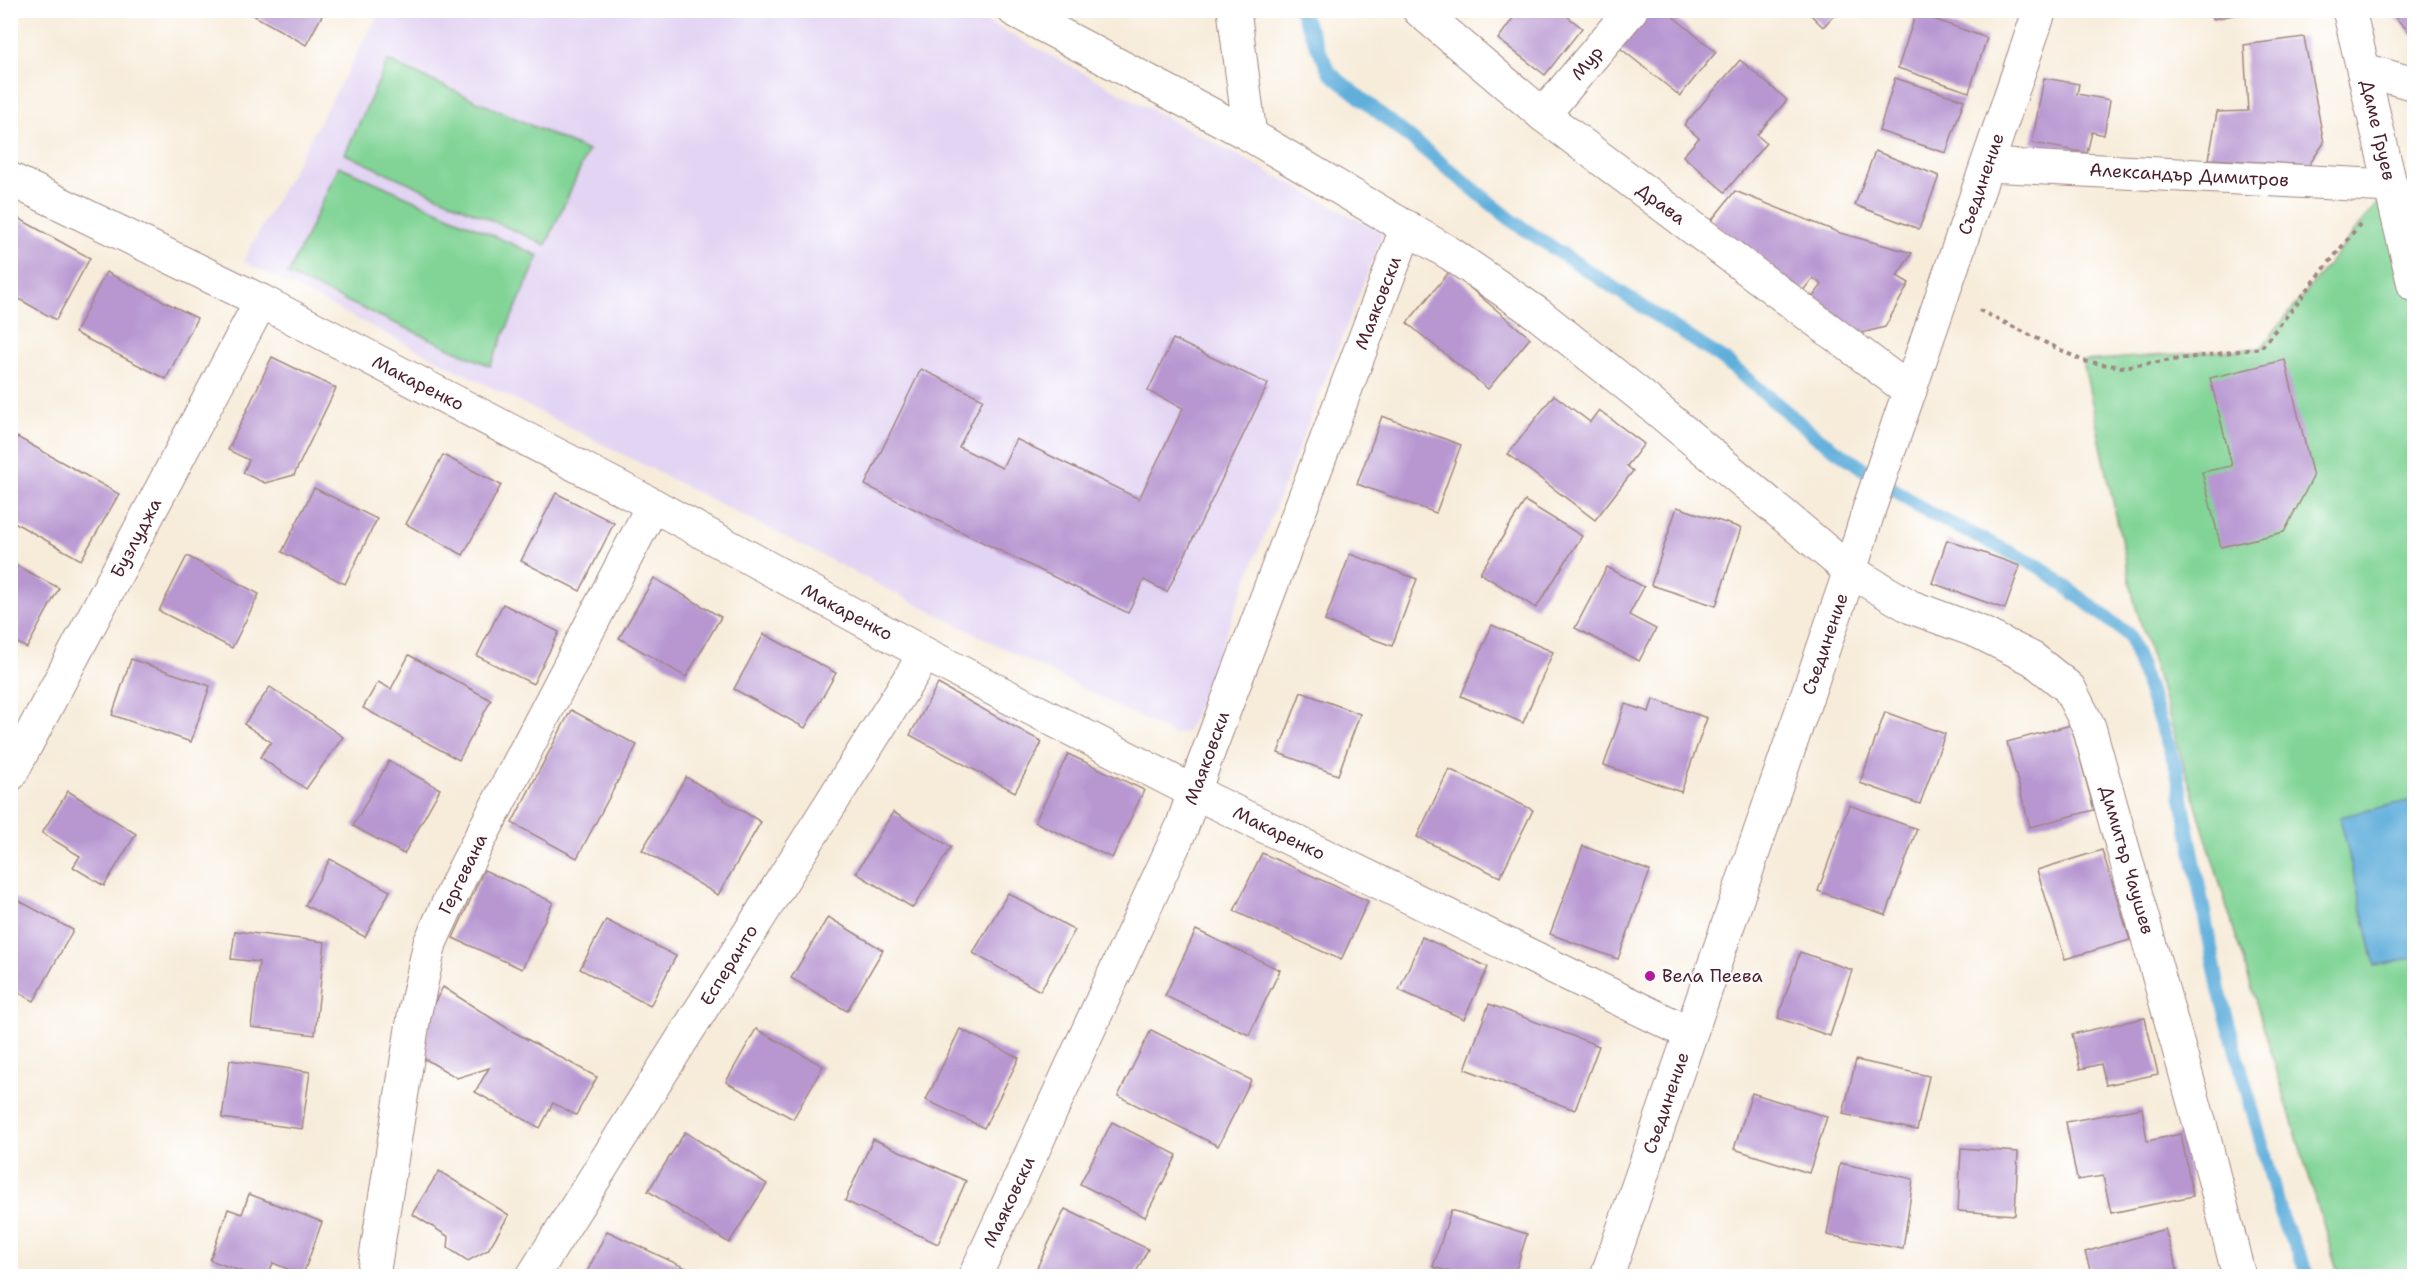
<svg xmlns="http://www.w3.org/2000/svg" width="2425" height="1287" font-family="'Shantell Sans',sans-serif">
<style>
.built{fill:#e2d4f3}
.green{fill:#81d496;stroke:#667a60;stroke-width:1.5}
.water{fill:#61afdb;stroke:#566783;stroke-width:1.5}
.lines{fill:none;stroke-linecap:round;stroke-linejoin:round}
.stream{stroke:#61afdb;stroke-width:14}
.building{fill:#b897d1}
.minor-casing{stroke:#a08682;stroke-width:35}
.tertiary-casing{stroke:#a08682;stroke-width:35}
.path{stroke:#a08682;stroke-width:4;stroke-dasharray:4.5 4.5;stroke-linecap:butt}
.minor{stroke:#fff;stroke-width:33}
.tertiary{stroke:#fff;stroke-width:33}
.poi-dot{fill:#b5179e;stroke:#fff;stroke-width:2}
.labels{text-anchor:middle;stroke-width:4.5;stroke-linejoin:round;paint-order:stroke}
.street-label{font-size:18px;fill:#4a1f2b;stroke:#fff}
.poi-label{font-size:18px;fill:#4a1f2b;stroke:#fff;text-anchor:start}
</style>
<rect width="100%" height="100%" fill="#fff"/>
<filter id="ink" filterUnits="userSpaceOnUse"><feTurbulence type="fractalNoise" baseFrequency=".0167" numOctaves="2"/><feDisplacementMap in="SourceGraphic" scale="12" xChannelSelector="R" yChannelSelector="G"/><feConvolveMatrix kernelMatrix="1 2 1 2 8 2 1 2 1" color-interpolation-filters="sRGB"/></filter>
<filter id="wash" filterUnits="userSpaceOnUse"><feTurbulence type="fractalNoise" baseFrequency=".008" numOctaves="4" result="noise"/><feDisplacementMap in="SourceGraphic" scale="24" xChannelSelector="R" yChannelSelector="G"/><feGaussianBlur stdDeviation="1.35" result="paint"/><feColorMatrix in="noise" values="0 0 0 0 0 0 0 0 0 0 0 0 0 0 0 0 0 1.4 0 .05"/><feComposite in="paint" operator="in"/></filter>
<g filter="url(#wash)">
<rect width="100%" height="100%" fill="#f7ecda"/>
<!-- built -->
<polygon class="built" points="381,10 967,11 1383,233 1187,732 1172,734 243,261"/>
<!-- green -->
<g class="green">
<polygon points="388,61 588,151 546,245 345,154"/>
<polygon points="339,166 539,256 490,366 288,275"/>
<polygon points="2391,186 2414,285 2414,1276 2339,1276 2135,604 2083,361 2261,348"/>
</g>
<!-- water -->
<polygon class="water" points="2412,800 2414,811 2414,957 2375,966 2340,817"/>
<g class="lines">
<!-- stream -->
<polyline class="stream" points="1300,10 1330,73 1515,223 1724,360 1818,438 1929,513 2040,567 2129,635 2176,767 2219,990 2284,1224 2309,1276"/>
</g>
<g id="blocks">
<!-- building -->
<g class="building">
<polygon points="244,10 325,10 306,45"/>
<polygon points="1519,10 1559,10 1582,28 1545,75 1498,39"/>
<polygon points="1650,10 1665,10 1716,52 1680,96 1620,48"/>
<polygon points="1806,10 1839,10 1823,27"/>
<polygon points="2211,10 2250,10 2250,12 2213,19"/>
<polygon points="2388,10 2414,10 2414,37"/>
<polygon points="1916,13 1987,38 1969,92 1898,68"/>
<polygon points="2304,37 2324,143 2309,165 2209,159 2217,112 2248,111 2244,45"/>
<polygon points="1740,60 1787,100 1757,135 1766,143 1725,192 1683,156 1699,138 1684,125"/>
<polygon points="1895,78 1964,100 1946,153 1879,131"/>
<polygon points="2044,78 2079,84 2077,94 2110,100 2104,135 2092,132 2087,153 2032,143"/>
<polygon points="1875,151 1939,176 1919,229 1855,205"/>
<polygon points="1735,191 1840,233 1912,253 1897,276 1909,283 1885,327 1858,334 1811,299 1822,285 1813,278 1801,293 1711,221"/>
<polygon points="16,217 90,258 56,320 10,294 10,227"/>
<polygon points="1450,271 1530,338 1488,389 1407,323"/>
<polygon points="106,272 197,318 166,379 75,333"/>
<polygon points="1173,339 1268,384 1167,592 1144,580 1128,613 865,485 921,369 983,399 959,447 1002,468 1016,439 1139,499 1183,408 1148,391"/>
<polygon points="272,357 336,388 294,475 265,483 243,473 249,460 228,450"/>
<polygon points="2285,360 2313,477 2284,532 2221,547 2202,472 2232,466 2210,378"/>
<polygon points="1554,395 1590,422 1599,410 1644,444 1627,466 1633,471 1595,520 1508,454"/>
<polygon points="1382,416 1461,445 1436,513 1357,484"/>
<polygon points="17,437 119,494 81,560 10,520 10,448"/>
<polygon points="443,455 501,485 463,555 406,524"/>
<polygon points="314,488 377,519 345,584 282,552"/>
<polygon points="556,493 614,523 580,591 521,561"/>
<polygon points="1525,501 1582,536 1536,608 1480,573"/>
<polygon points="1677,507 1741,528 1716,606 1651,585"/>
<polygon points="1947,540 2020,566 2005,609 1932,583"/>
<polygon points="1350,554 1417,579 1392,646 1325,621"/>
<polygon points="187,556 259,594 232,648 159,611"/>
<polygon points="10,562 59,588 27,648 10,639"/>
<polygon points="1607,567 1644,587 1629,615 1656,629 1639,661 1575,628"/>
<polygon points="654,578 721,617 686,677 619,638"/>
<polygon points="503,604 559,632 533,684 477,656"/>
<polygon points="1492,625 1553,652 1523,723 1461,696"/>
<polygon points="764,634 836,673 805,728 734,689"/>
<polygon points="409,655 491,700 459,760 363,708 378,682 391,689"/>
<polygon points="131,659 210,686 191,742 112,715"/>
<polygon points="938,684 1042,742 1015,792 910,735"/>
<polygon points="270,687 343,737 306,789 260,757 271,742 244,724"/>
<polygon points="1301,692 1360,714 1338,775 1278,753"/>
<polygon points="1653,699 1707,718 1681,792 1604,765 1625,704 1649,712"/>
<polygon points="571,710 637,745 577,858 512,823"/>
<polygon points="1885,712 1945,734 1920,804 1860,783"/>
<polygon points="2071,725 2094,810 2030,827 2007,742"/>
<polygon points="1068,754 1144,790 1112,858 1035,822"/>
<polygon points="389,761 440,789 404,854 353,826"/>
<polygon points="1449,769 1533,810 1500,877 1417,837"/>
<polygon points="686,777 761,822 718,895 642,850"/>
<polygon points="68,791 136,834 104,886 73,867 80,856 42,833"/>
<polygon points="1849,805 1917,829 1886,915 1818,891"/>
<polygon points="893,812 951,847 913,908 856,873"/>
<polygon points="1583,846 1650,871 1618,959 1550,934"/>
<polygon points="2102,850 2130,940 2065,959 2037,870"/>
<polygon points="1262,853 1368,901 1341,960 1234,911"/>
<polygon points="330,859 390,891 365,937 305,905"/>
<polygon points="484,870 553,902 522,969 453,938"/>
<polygon points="1008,893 1075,930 1040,991 973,953"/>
<polygon points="14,898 73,930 34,1001 10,988 10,904"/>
<polygon points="828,917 883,950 847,1011 791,978"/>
<polygon points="606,920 676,956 650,1006 580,969"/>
<polygon points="1196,930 1280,970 1249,1035 1165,996"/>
<polygon points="235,931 325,942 315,1035 251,1027 259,962 231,959"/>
<polygon points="1422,937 1488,967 1464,1019 1399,990"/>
<polygon points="1800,952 1852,970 1830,1036 1778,1018"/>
<polygon points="443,987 510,1030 597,1077 576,1115 553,1103 540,1128 475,1092 489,1068 457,1078 422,1057 430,1011"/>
<polygon points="1489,1004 1599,1046 1575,1110 1465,1069"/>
<polygon points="2145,1018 2158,1074 2106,1085 2101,1064 2080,1069 2072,1034"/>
<polygon points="756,1029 823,1066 793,1119 726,1082"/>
<polygon points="960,1029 1019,1058 984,1128 926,1100"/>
<polygon points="1151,1030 1251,1080 1218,1146 1118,1096"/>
<polygon points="230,1060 310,1072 302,1129 222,1118"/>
<polygon points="1856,1060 1929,1076 1917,1130 1843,1114"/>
<polygon points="1752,1093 1827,1117 1809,1173 1734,1149"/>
<polygon points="2142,1108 2147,1141 2181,1134 2193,1196 2111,1213 2103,1176 2077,1180 2066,1122"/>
<polygon points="1112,1122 1177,1155 1145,1217 1080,1184"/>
<polygon points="685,1132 767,1184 729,1243 648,1191"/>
<polygon points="873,1139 966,1181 938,1244 845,1201"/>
<polygon points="1961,1148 2018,1152 2015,1215 1958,1211"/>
<polygon points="1840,1163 1913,1179 1903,1249 1827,1235"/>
<polygon points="439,1171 509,1215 488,1250 468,1261 448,1248 449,1237 412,1214"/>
<polygon points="249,1194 322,1222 303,1275 273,1263 268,1276 254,1276 210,1260 228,1209 242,1214"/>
<polygon points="1065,1209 1148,1249 1134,1276 1033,1276"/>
<polygon points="1451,1210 1527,1234 1514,1276 1464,1276 1433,1267"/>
<polygon points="2165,1229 2179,1276 2092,1276 2085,1252"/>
<polygon points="607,1231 690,1270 687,1276 585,1276"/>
</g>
</g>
</g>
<g filter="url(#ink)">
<use href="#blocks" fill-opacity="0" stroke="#a08682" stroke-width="1.5"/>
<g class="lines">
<defs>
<g id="minor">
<polyline points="1014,10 1250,135 1451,254 1538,314 1640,395 1850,571 1911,607 1979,632 2033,659 2069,688 2089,727 2206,1146 2239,1276"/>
<polyline points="1234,10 1250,135"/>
<polyline points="1419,10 1543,115 1910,391"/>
<polyline points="2349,10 2414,285"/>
<polyline points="2365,70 2414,84"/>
<polyline points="1543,115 1631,10"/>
<polyline points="1988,165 2391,186"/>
<polyline points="10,179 261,301 653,505 925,654 1194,792 1689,1033"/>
<polyline points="10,775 261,301"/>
<polyline points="373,1276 414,1016 430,943 463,871 653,505"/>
<polyline points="533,1276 925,654"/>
<polyline points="975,1276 1182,827 1203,766 1407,227"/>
</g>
<polyline id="tertiary" points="1607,1276 1850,571 1870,506 2040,10"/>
</defs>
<!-- minor casing -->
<use href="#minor" class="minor-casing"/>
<!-- tertiary casing -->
<use href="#tertiary" class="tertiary-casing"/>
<!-- path -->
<polyline class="path" points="1979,310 2083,361 2121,367 2261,348 2360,224"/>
<!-- minor -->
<use href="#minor" class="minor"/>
<!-- tertiary -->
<use href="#tertiary" class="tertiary"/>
</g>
</g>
<!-- markers -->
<circle class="poi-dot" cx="1650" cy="976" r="6"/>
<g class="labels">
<!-- street labels -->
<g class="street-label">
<text transform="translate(1587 63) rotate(-50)" y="6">Мур</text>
<text transform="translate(2378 130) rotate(77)" y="6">Даме Груев</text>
<text transform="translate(2189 175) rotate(3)" y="6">Александър Димитров</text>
<text transform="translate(1981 184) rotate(-71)" y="6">Съединение</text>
<text transform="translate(1661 204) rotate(37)" y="6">Драва</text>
<text transform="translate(1378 303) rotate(-69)" y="6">Маяковски</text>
<text transform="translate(418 383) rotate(27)" y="6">Макаренко</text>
<text transform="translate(136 538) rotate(-62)" y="6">Бузлуджа</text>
<text transform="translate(847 612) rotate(28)" y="6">Макаренко</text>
<text transform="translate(1825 644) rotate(-71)" y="6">Съединение</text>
<text transform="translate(1207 758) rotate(-70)" y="6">Маяковски</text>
<text transform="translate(1279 833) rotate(26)" y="6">Макаренко</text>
<text transform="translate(2127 860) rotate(74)" y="6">Димитър Чаушев</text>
<text transform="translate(463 874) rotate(-64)" y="6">Гергевана</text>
<text transform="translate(729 965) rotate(-58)" y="6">Есперанто</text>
<text transform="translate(1666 1103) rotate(-71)" y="6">Съединение</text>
<text transform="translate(1009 1202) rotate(-65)" y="6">Маяковски</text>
</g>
<!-- poi labels -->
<g class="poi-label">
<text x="1662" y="982">Вела Пеева</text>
</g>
</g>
<!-- margin -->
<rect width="2425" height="1287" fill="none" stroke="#fff" stroke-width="36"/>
</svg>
